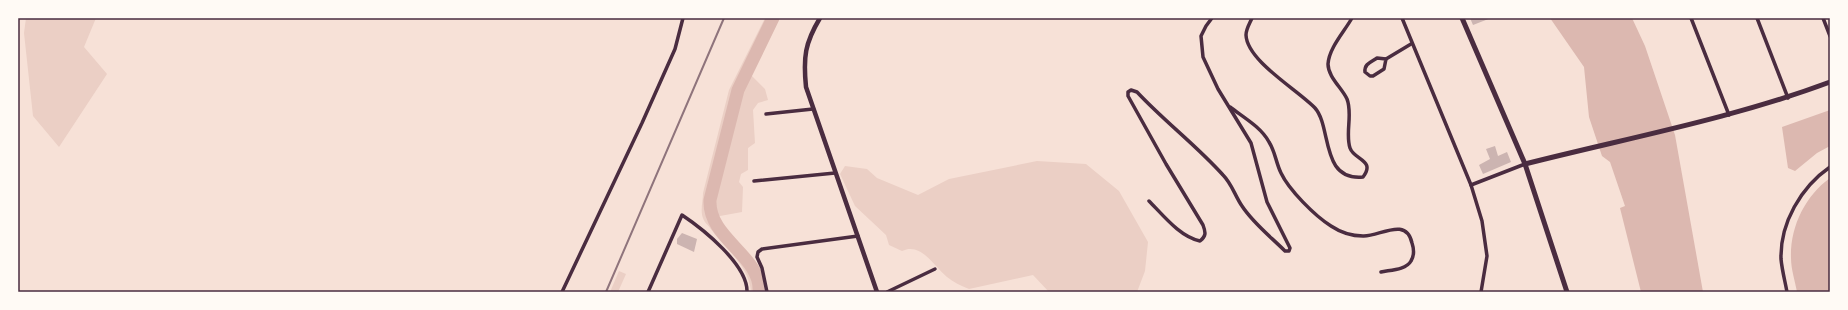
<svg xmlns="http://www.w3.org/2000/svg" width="1848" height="310" font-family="Helvetica,sans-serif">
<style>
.green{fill:#ebcfc5}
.water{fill:#dcb8b0}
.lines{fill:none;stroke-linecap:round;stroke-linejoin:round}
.river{stroke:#dcb8b0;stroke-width:13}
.building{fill:#ccb4b1}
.minor{stroke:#4a2c40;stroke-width:3.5}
.tertiary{stroke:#4a2c40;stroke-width:4.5}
.secondary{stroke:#4a2c40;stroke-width:5}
.rail{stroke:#8f747c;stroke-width:2}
.neatline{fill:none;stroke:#4a2c40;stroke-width:1.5}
</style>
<rect width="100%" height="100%" fill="#f7e1d7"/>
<!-- green -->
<g class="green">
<polygon points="26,18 96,18 84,47 107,74 59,147 33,116 24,33"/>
<path d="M765,18h13l-3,10 -24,47 14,14 3,11 -10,3 -5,7 2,33 -7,5v22l-7,4 -2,8 4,5 -1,25 -22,4 -3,-1c13,27 49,44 47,77h-13c-2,-27 -26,-43 -41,-64 -2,-3 -6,-6 -7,-10 -3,-7 0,-17 0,-25l26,-103z"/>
<path d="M1037,161l49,3 33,27 29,51 -3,29 -8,21h-88l-16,-17 -64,14c-8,-3 -16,-7 -22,-12 -14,-12 -26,-35 -45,-26l-13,-6 -3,-10 -31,-29 -15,-32 5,-8 22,3 10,9 41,17 31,-16z"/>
<polygon points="619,271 626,274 618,292 610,292"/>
</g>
<!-- water -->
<g class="water">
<polygon points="1550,18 1632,18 1645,46 1675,135 1703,292 1641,292 1620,208 1625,206 1610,162 1602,156 1589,117 1584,67"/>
<polygon points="1830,110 1830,146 1817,153 1795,171 1788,168 1782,127"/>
<path d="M1830,178v114h-33c-2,-11 -6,-23 -6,-34 -1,-31 14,-62 39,-80z"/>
</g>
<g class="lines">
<!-- river -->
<path class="river" d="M759,292c3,-36 -51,-53 -49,-92l28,-110 35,-72"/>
</g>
<!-- building -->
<g class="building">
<polygon points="1470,18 1491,18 1473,25"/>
<polygon points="1495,146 1498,156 1507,152 1511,162 1483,174 1479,165 1490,159 1486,149"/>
<polygon points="682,233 697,239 694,252 677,244 677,239"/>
</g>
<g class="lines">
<!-- minor -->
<g class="minor">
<path d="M1252,18c-2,5 -6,11 -6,17 1,26 52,55 69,73 17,19 5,73 48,69 13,-17 -9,-17 -13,-29 -5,-15 3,-34 -3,-49 -5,-11 -19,-22 -19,-35 1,-16 16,-32 24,-46"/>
<polyline points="1402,18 1471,185 1482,221 1487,256 1481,292"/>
<polyline points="1691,18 1729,115"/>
<polyline points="1757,18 1788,98"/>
<polyline points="1823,18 1830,36"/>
<path d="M1377,58l9,1 -2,10 -11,7h-3l-5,-4c-1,-8 6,-10 12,-14z"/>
<polyline points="1386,59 1411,44"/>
<path d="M1230,107c13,10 31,20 39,35 6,9 7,21 12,31 8,17 34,43 50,53 9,6 21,10 32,10 16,1 43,-20 49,7 2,6 2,13 -1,18 -5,9 -21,9 -30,11"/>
<polyline points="766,114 813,109"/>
<polyline points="754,181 835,173"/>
<polyline points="1471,185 1525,164"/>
<path d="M1149,201c14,14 31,36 51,40 6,-5 6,-8 3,-16l-37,-61 -38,-68v-4l3,-2 6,2c27,29 59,53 86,83 9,9 12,21 19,31 11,17 29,31 43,45h4l1,-3 -23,-46 -16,-59 -33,-54 -15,-32 -2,-21 5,-10 6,-8"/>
<polyline points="562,292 642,123 675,49 683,18"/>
<path d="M648,292l34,-77c21,14 66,50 65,77"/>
<polyline points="767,292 762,268 757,257 758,252 762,249 858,236"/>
<polyline points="887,292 935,269"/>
<path d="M1787,292c-2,-11 -5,-22 -6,-33 -1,-36 20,-72 49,-92"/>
</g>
<!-- tertiary -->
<path class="tertiary" d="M820,18c-15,25 -17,39 -14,69l71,205"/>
<!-- secondary -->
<g class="secondary">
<polyline points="1462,18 1525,164 1567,292"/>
<path d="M1525,164c102,-26 206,-45 305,-82"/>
</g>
<!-- rail -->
<polyline class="rail" points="606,292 724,18"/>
</g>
<!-- border -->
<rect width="1848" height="310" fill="none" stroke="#fffaf5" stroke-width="38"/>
<rect x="19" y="19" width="1810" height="272" class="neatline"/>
</svg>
